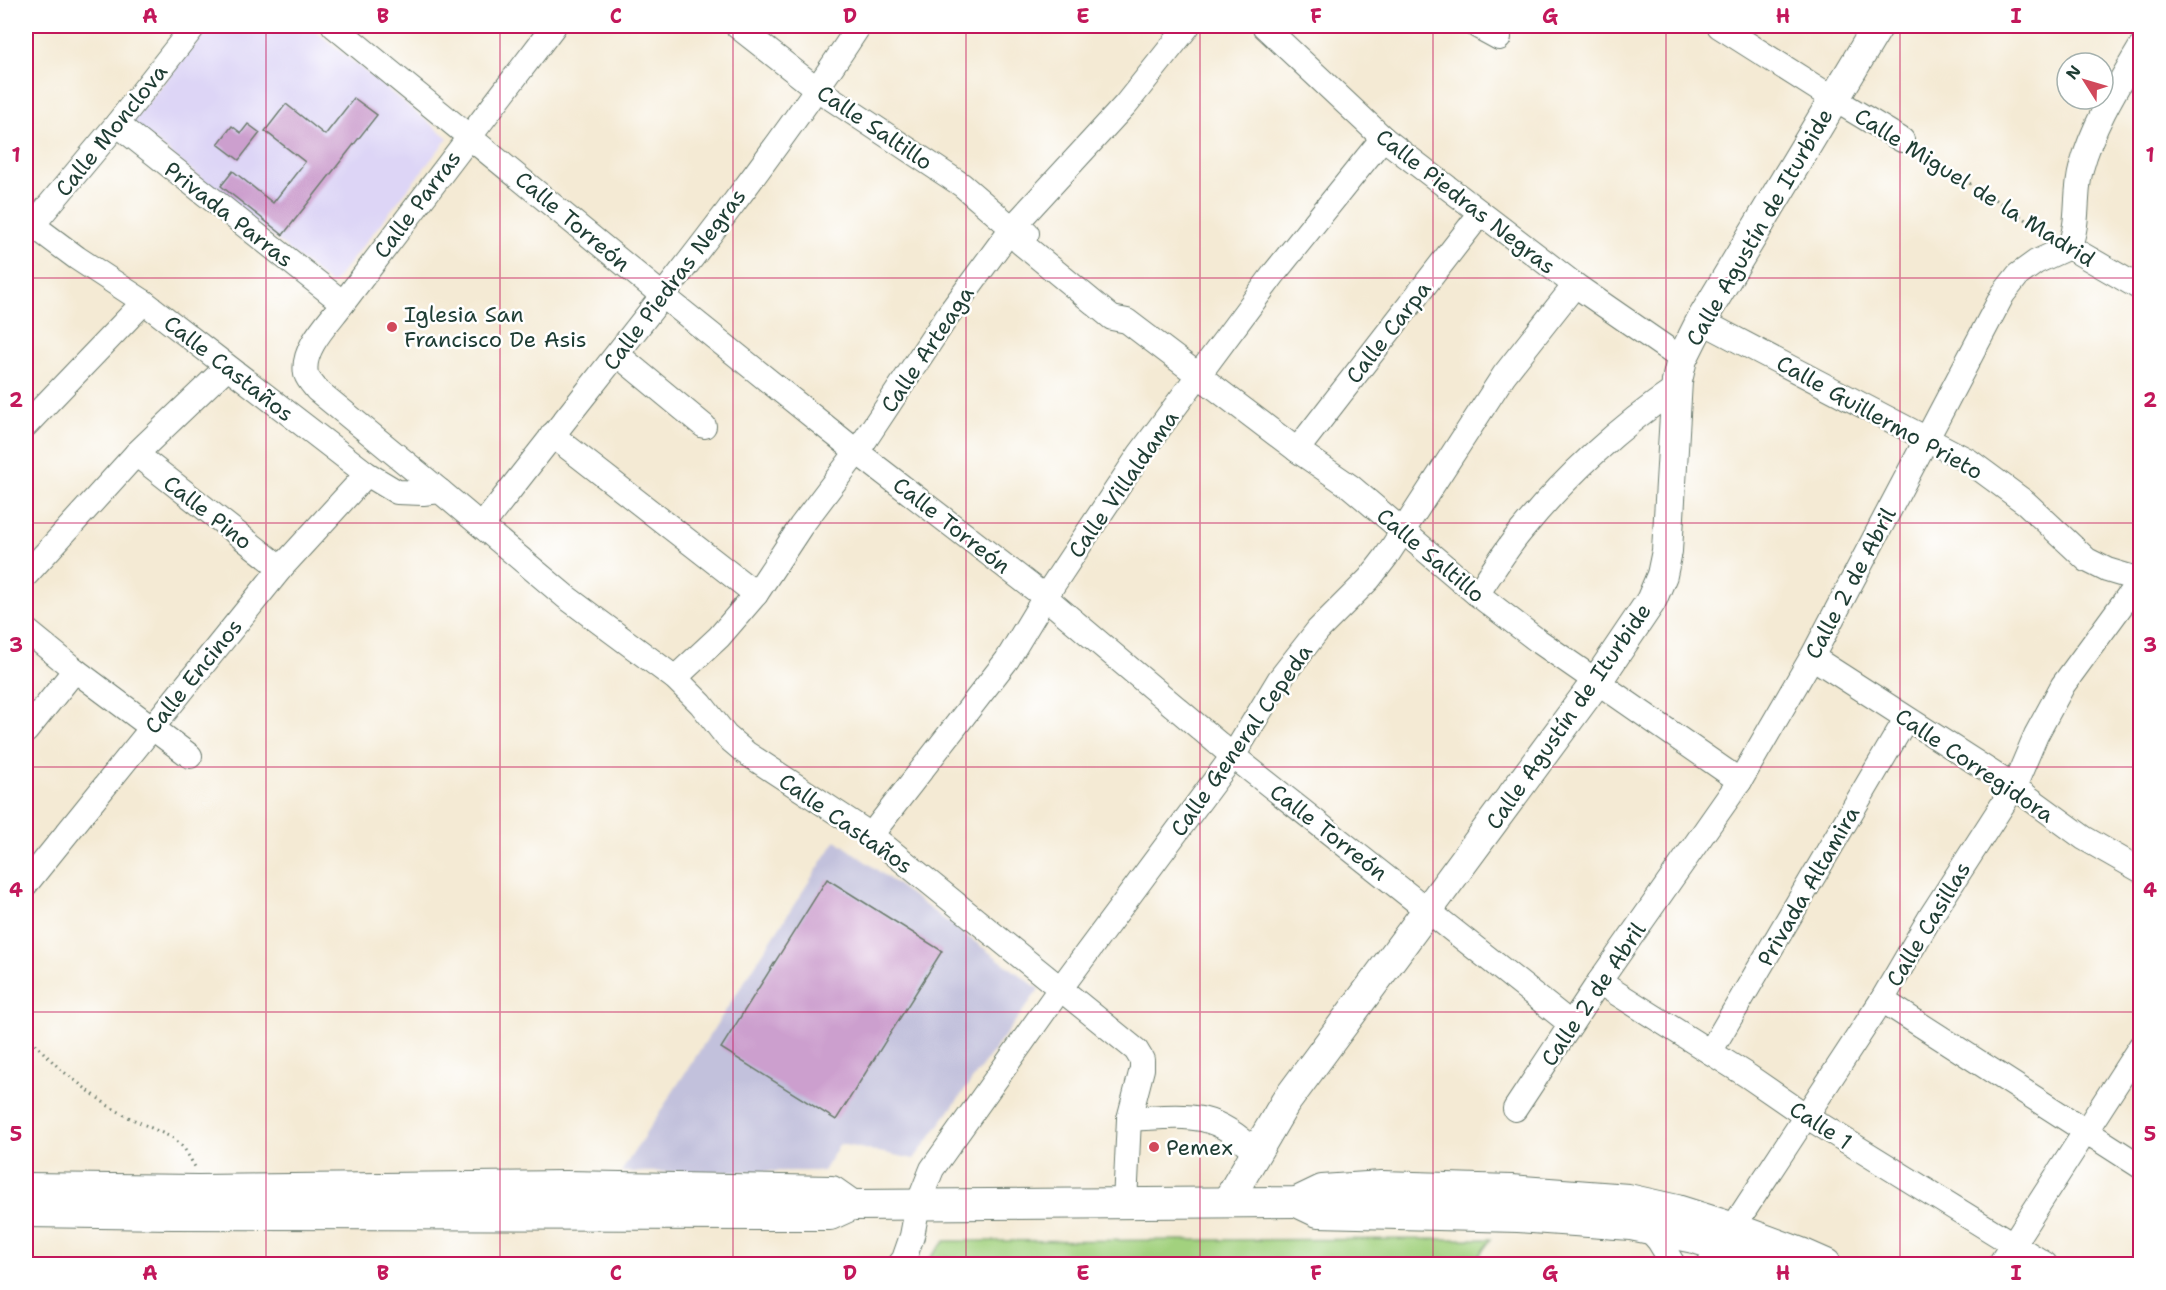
<svg xmlns="http://www.w3.org/2000/svg" width="2166" height="1290" font-family="'Shantell Sans',sans-serif">
<style>
.built{fill:#ddd5f6}
.industrial{fill:#c2c1dc}
.green{fill:#a2d17e;stroke:#608759;stroke-width:1.5}
.building{fill:#cc9fce}
.lines{fill:none;stroke-linecap:round;stroke-linejoin:round}
.minor-casing{stroke:#6a7a6c;stroke-width:26}
.major-casing{stroke:#6a7a6c;stroke-width:32}
.path{stroke:#6a7a6c;stroke-width:3;stroke-dasharray:1.5 4.5;stroke-linecap:butt}
.minor{stroke:#fff;stroke-width:24}
.major{stroke:#fff;stroke-width:30}
.grid{fill:none;stroke:#c2185b;stroke-width:1.5;stroke-opacity:0.55}
.poi-dot{fill:#d1495b;stroke:#fff;stroke-width:2}
.labels{text-anchor:middle;stroke-width:5;stroke-linejoin:round;paint-order:stroke}
.street-label{font-size:22px;fill:#1f3d34;stroke:#fff}
.poi-label{font-size:22px;fill:#1f3d34;stroke:#fff;text-anchor:start}
.neatline{fill:none;stroke:#c2185b;stroke-width:2}
.grid-label{font-size:20px;text-anchor:middle;font-weight:bold;fill:#c2185b}
</style>
<rect width="100%" height="100%" fill="#fff"/>
<filter id="ink" filterUnits="userSpaceOnUse"><feTurbulence type="fractalNoise" baseFrequency=".0167" numOctaves="2"/><feDisplacementMap in="SourceGraphic" scale="12" xChannelSelector="R" yChannelSelector="G"/><feConvolveMatrix kernelMatrix="1 2 1 2 8 2 1 2 1" color-interpolation-filters="sRGB"/></filter>
<filter id="wash" filterUnits="userSpaceOnUse"><feTurbulence type="fractalNoise" baseFrequency=".008" numOctaves="4" result="noise"/><feDisplacementMap in="SourceGraphic" scale="24" xChannelSelector="R" yChannelSelector="G"/><feGaussianBlur stdDeviation="1.35" result="paint"/><feColorMatrix in="noise" values="0 0 0 0 0 0 0 0 0 0 0 0 0 0 0 0 0 1.4 0 .05"/><feComposite in="paint" operator="in"/></filter>
<g filter="url(#wash)">
<rect width="100%" height="100%" fill="#f4ead4"/>
<!-- built -->
<polygon class="built" points="210,26 309,26 448,138 332,285 132,122"/>
<!-- industrial -->
<polygon class="industrial" points="836,840 1039,989 914,1159 840,1144 823,1171 621,1172"/>
<!-- green -->
<polygon class="green" points="1491,1239 1473,1264 924,1264 945,1241"/>
<g id="blocks">
<!-- building -->
<g class="building">
<polygon points="354,98 377,115 283,235 221,186 233,171 273,203 305,162 265,131 286,104 325,135"/>
<polygon points="248,124 260,133 239,160 218,144 232,126 241,133"/>
<polygon points="827,879 942,951 836,1120 721,1048"/>
</g>
</g>
</g>
<g filter="url(#ink)">
<use href="#blocks" fill-opacity="0" stroke="#6a7a6c" stroke-width="1.5"/>
<g class="lines">
<defs>
<g id="minor">
<polyline points="334,26 662,295 857,452 1045,597 1233,756 1571,1024"/>
<polyline points="737,26 817,89 962,185 1012,228 1027,233"/>
<polyline points="1264,26 1383,138 1575,285 1682,359"/>
<polyline points="1477,26 1499,38"/>
<polyline points="1719,26 1834,99 1902,140"/>
<polyline points="117,124 343,303"/>
<polyline points="26,220 77,258 144,302 367,474 397,492 423,493 440,491 566,597 675,678 701,704 726,736 746,753 871,835 1136,1050 1142,1060 1142,1069 1129,1119 1125,1203"/>
<polyline points="1012,228 1021,243 1112,318 1127,321 1297,450 1351,487 1477,594 1537,640 1740,781"/>
<polyline points="26,233 117,124 194,26"/>
<polyline points="2069,247 2140,288"/>
<polyline points="1701,321 1969,461 2026,503 2087,560 2107,570 2140,580"/>
<polyline points="618,355 704,426"/>
<polyline points="26,425 144,302"/>
<polyline points="552,435 756,594"/>
<polyline points="1297,450 1480,214"/>
<polyline points="136,454 281,568"/>
<path d="M440,491l-123,-101c-4,-5 -9,-10 -11,-16 -5,-25 23,-52 37,-71l211,-277"/>
<path d="M482,526c127,-165 263,-326 377,-500"/>
<polyline points="26,575 136,454 227,367"/>
<path d="M1477,594c15,-21 28,-44 45,-64 43,-53 98,-104 155,-142"/>
<polyline points="26,630 75,670 190,756"/>
<polyline points="1812,657 2014,787 2084,838 2140,870"/>
<polyline points="675,678 719,637 756,594 801,526 857,452 948,315 1012,228 1126,104 1188,26"/>
<polyline points="26,731 75,670"/>
<polyline points="871,835 1007,660 1045,597 1140,454 1276,271 1383,138"/>
<polyline points="26,884 281,568 367,474"/>
<polyline points="1599,982 1748,1076 1806,1116 2045,1264"/>
<polyline points="1882,1000 2140,1166"/>
<polyline points="1710,1052 1906,719"/>
<path d="M1515,1109l84,-127 141,-201 72,-124 191,-363 15,-19 18,-13 33,-15c11,-25 5,-53 12,-78 12,-44 36,-82 59,-121"/>
<path d="M1129,1119c56,-3 84,-10 126,33"/>
<polyline points="1647,1227 1659,1241 1673,1264"/>
<polyline points="900,1264 904,1259 912,1236 918,1204 932,1169 1060,989 1233,756 1279,680 1318,630 1369,579 1386,557 1504,375 1575,285"/>
<polyline points="1709,1264 1882,1000 1931,916 2014,787 2036,735 2063,685 2140,580"/>
<polyline points="2000,1264 2140,1047"/>
</g>
<g id="major">
<polyline points="26,1188 198,1190 566,1186 832,1191 852,1205"/>
<polyline points="1227,1202 1285,1103 1597,681 1651,601 1662,575 1667,551 1677,381 1682,359 1701,321 1878,26"/>
<polyline points="1297,1202 1318,1212 1518,1217 1631,1225 1694,1238 1769,1262"/>
<polyline points="26,1212 173,1214 830,1215 852,1205 1297,1202 1322,1190 1382,1186 1511,1190 1628,1199 1677,1210 1734,1228 1801,1253 1826,1264"/>
</g>
</defs>
<!-- minor casing -->
<use href="#minor" class="minor-casing"/>
<!-- major casing -->
<use href="#major" class="major-casing"/>
<!-- path -->
<g class="path">
<polyline points="1919,151 2050,235"/>
<polyline points="26,1035 60,1069 107,1105 130,1118 173,1138 184,1148 195,1167"/>
</g>
<!-- minor -->
<use href="#minor" class="minor"/>
<!-- major -->
<use href="#major" class="major"/>
</g>
</g>
<!-- grid -->
<path class="grid" d="M266,26v1238M500,26v1238M733,26v1238M966,26v1238M1200,26v1238M1433,26v1238M1666,26v1238M1900,26v1238M26,278h2114M26,523h2114M26,767h2114M26,1012h2114"/>
<!-- markers -->
<g class="poi-dot">
<circle cx="392" cy="327" r="6"/>
<circle cx="1154" cy="1147" r="6"/>
</g>
<g class="labels">
<!-- street labels -->
<g class="street-label">
<text transform="translate(875 127) rotate(34)" y="8">Calle Saltillo</text>
<text transform="translate(111 130) rotate(-51)" y="8">Calle Monclova</text>
<text transform="translate(1975 187) rotate(32)" y="8">Calle Miguel de la Madrid</text>
<text transform="translate(1466 201) rotate(38)" y="8">Calle Piedras Negras</text>
<text transform="translate(417 204) rotate(-53)" y="8">Calle Parras</text>
<text transform="translate(229 214) rotate(38)" y="8">Privada Parras</text>
<text transform="translate(573 221) rotate(40)" y="8">Calle Torreón</text>
<text transform="translate(1759 227) rotate(-60)" y="8">Calle Agustín de Iturbide</text>
<text transform="translate(674 279) rotate(-53)" y="8">Calle Piedras Negras</text>
<text transform="translate(1388 332) rotate(-52)" y="8">Calle Carpa</text>
<text transform="translate(927 349) rotate(-56)" y="8">Calle Arteaga</text>
<text transform="translate(229 368) rotate(38)" y="8">Calle Castaños</text>
<text transform="translate(1880 417) rotate(29)" y="8">Calle Guillermo Prieto</text>
<text transform="translate(1123 484) rotate(-55)" y="8">Calle Villaldama</text>
<text transform="translate(208 512) rotate(38)" y="8">Calle Pino</text>
<text transform="translate(952 525) rotate(38)" y="8">Calle Torreón</text>
<text transform="translate(1431 555) rotate(40)" y="8">Calle Saltillo</text>
<text transform="translate(1850 583) rotate(-62)" y="8">Calle 2 de Abril</text>
<text transform="translate(193 676) rotate(-51)" y="8">Calle Encinos</text>
<text transform="translate(1568 716) rotate(-55)" y="8">Calle Agustín de Iturbide</text>
<text transform="translate(1241 740) rotate(-55)" y="8">Calle General Cepeda</text>
<text transform="translate(1975 765) rotate(34)" y="8">Calle Corregidora</text>
<text transform="translate(846 823) rotate(35)" y="8">Calle Castaños</text>
<text transform="translate(1329 832) rotate(38)" y="8">Calle Torreón</text>
<text transform="translate(1808 886) rotate(-60)" y="8">Privada Altamira</text>
<text transform="translate(1928 924) rotate(-59)" y="8">Calle Casillas</text>
<text transform="translate(1593 994) rotate(-56)" y="8">Calle 2 de Abril</text>
<text transform="translate(1821 1125) rotate(33)" y="8">Calle 1</text>
</g>
<!-- poi labels -->
<g class="poi-label">
<text x="404" y="322">Iglesia San<tspan x="404" dy="25">Francisco De Asis</tspan></text>
<text x="1166" y="1155">Pemex</text>
</g>
</g>
<!-- margin -->
<rect width="2166" height="1290" fill="none" stroke="#fff" stroke-width="66"/>
<!-- north arrow -->
<g transform="translate(2085 81) rotate(307)"><circle r="28" fill="#ffffff" stroke="#a5b1ae" stroke-width="1.5"/>
<path d="M0-4.5L10 22L0 15L-10 22Z" fill="#d1495b"/>
<text y="-9" font-size="16" font-weight="bold" text-anchor="middle" fill="#1f3d34">N</text>
</g>
<rect x="33" y="33" width="2100" height="1224" class="neatline"/>
<g class="grid-label">
<text x="150" y="23">A</text>
<text x="383" y="23">B</text>
<text x="616" y="23">C</text>
<text x="850" y="23">D</text>
<text x="1083" y="23">E</text>
<text x="1316" y="23">F</text>
<text x="1550" y="23">G</text>
<text x="1783" y="23">H</text>
<text x="2016" y="23">I</text>
<text x="16" y="162">1</text>
<text x="2150" y="162">1</text>
<text x="16" y="407">2</text>
<text x="2150" y="407">2</text>
<text x="16" y="652">3</text>
<text x="2150" y="652">3</text>
<text x="16" y="897">4</text>
<text x="2150" y="897">4</text>
<text x="16" y="1141">5</text>
<text x="2150" y="1141">5</text>
<text x="150" y="1280">A</text>
<text x="383" y="1280">B</text>
<text x="616" y="1280">C</text>
<text x="850" y="1280">D</text>
<text x="1083" y="1280">E</text>
<text x="1316" y="1280">F</text>
<text x="1550" y="1280">G</text>
<text x="1783" y="1280">H</text>
<text x="2016" y="1280">I</text>
</g>
</svg>
